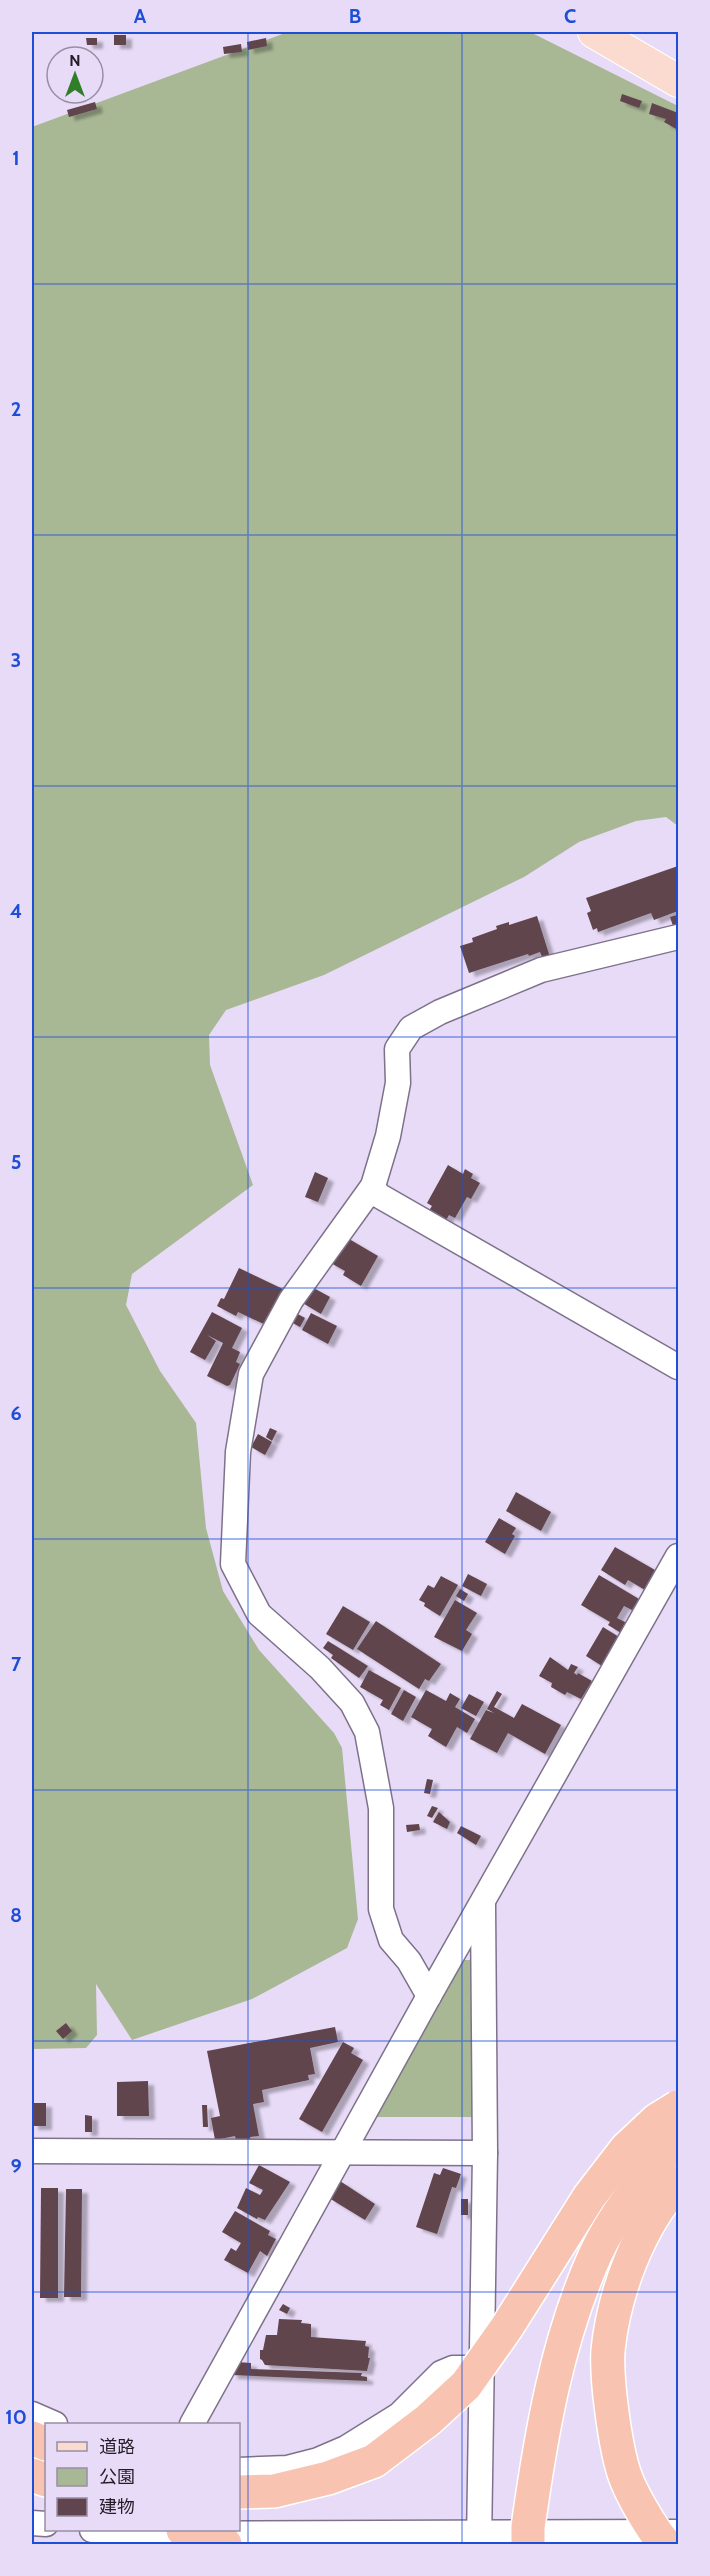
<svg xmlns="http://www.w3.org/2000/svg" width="710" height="2576" font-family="Cabin,'Noto Sans JP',sans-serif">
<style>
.green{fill:#a8b794}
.building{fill:#60444e;filter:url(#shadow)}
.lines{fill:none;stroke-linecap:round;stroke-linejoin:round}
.minor-casing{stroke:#7e728b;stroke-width:27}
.major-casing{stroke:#fff;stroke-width:34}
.highway-casing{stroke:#fff;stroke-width:36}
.minor{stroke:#fff;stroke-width:24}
.major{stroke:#fbdbd0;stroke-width:32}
.highway{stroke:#f9c3b1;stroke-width:33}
.highway-bridge-casing{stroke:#fff;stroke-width:36;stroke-linecap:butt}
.highway-bridge{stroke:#f9c3b1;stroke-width:33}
.grid{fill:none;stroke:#1d4ed8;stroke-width:1.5;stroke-opacity:0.55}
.neatline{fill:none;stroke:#1d4ed8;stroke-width:2}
.grid-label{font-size:20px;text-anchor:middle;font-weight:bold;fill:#1d4ed8}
</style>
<defs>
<filter id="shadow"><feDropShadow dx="6" dy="4" stdDeviation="1.5" flood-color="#0004"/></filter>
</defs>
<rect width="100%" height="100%" fill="#e8dbf7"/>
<!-- green -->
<g class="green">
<polygon points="288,32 530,32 678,106 678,826 666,817 636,821 579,842 524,877 324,975 226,1010 209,1035 210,1065 253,1185 132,1274 126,1305 160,1371 196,1423 206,1528 223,1591 259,1650 334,1733 342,1748 358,1919 347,1948 252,1999 132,2040 96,1984 97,2035 86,2048 32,2049 32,127"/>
<polygon points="457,1960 473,1960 472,2117 370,2117"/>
</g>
<!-- building -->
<g class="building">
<rect x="114" y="35" width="12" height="10"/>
<polygon points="86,38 97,38 97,45 87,45"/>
<polygon points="266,38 267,46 248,50 247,42"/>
<polygon points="241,44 242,52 224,54 223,47"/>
<polygon points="622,94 642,101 639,108 620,101"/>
<polygon points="95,102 97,109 69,117 67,110"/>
<polygon points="652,103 678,113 678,130 664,122 666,119 649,114"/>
<polygon points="678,866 678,911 654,920 651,913 598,932 597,928 593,930 587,913 591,911 586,898"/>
<polygon points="677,915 678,927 674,929 670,917"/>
<polygon points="537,916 550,957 543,959 540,952 529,956 528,954 469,973 460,946 473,942 472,938 497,929 496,926 509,922 509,925"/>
<polygon points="448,1165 463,1174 465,1169 473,1174 471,1178 480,1183 471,1199 467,1197 455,1218 449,1215 445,1222 428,1212 432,1206 427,1203"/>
<polygon points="315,1172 328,1178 318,1202 305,1197"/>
<polygon points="344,1236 378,1256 361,1286 343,1275 345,1271 329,1262"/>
<polygon points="239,1268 285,1290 268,1326 238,1312 236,1316 217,1306 221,1298 224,1299"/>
<polygon points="310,1286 330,1297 321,1314 301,1302"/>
<polygon points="212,1312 242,1328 232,1348 240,1352 236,1362 240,1364 230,1385 227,1386 207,1376 223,1343 207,1335 216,1341 205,1360 190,1352"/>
<polygon points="294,1312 305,1318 300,1327 289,1321"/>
<polygon points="311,1313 337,1326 328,1344 302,1330"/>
<polygon points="270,1428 277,1431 272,1441 266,1437"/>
<polygon points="258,1434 272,1442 265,1455 251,1447"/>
<polygon points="516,1492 551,1512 541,1531 506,1511"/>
<polygon points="499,1518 516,1528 512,1534 515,1536 505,1554 485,1542"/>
<polygon points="615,1547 655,1570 645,1590 628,1580 625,1585 601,1570"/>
<polygon points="468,1574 487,1584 481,1596 462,1586"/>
<polygon points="599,1575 639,1599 632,1610 624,1606 617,1618 627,1623 621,1633 608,1625 610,1622 581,1605"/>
<polygon points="441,1576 458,1585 440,1616 424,1606 425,1603 419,1600 428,1585 434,1588"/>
<polygon points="460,1589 468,1594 464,1601 456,1596"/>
<polygon points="455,1600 477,1613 466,1630 472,1634 462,1651 434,1637"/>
<polygon points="343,1606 370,1622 353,1650 326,1634"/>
<polygon points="376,1621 441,1664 429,1681 425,1679 419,1689 357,1649"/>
<polygon points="603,1627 619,1637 602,1666 586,1656"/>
<polygon points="328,1641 368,1666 359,1678 331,1658 333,1655 323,1648"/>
<polygon points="550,1657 568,1670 571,1664 578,1667 574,1673 577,1675 578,1673 592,1681 581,1699 567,1692 565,1695 551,1687 552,1683 539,1676"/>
<polygon points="369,1670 401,1688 389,1710 380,1705 383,1700 360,1687"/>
<polygon points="404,1690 416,1697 403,1721 391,1714"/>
<polygon points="426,1690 446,1701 450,1693 460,1699 455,1707 475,1719 467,1733 457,1727 446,1747 428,1736 432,1729 411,1717"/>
<polygon points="497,1691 502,1694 494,1707 514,1718 522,1704 561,1725 545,1754 508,1733 497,1753 470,1739 486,1710 494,1713 487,1709"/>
<polygon points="469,1694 484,1702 476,1716 461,1708"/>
<polygon points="427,1779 433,1780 430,1794 424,1793"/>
<polygon points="432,1806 438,1808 432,1818 427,1816"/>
<polygon points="439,1812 450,1822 447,1829 433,1822"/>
<polygon points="419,1824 420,1830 407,1832 406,1825"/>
<polygon points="461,1826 481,1836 476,1845 457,1833"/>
<polygon points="66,2023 72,2031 63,2039 56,2031"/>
<polygon points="335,2027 338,2042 310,2048 315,2074 308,2075 309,2080 262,2090 264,2102 253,2104 259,2136 250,2137 251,2141 237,2144 235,2136 215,2140 211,2118 220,2116 207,2051"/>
<polygon points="343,2042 354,2048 351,2053 363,2060 322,2132 299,2119"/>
<polygon points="148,2081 149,2116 117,2116 117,2082"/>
<rect x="32" y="2103" width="14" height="23"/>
<polygon points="202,2105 207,2105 208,2127 203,2127"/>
<polygon points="85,2115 92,2116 92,2132 85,2132"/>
<polygon points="259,2165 290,2182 265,2220 258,2217 257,2219 237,2208 246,2188 260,2195 263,2190 249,2183"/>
<polygon points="443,2168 461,2174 456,2188 452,2187 437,2234 416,2227 434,2173 440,2175"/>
<polygon points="340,2181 375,2204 365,2220 329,2198"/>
<polygon points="41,2188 58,2188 58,2298 40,2298"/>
<polygon points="66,2189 82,2189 81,2297 64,2297"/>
<rect x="461" y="2199" width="7" height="16"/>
<polygon points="235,2211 270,2231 268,2235 276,2239 267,2256 260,2251 248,2273 224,2260 231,2248 236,2251 241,2243 222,2232"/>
<polygon points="283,2304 290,2308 287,2314 279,2310"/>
<polygon points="279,2319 302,2320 301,2323 311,2324 311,2337 366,2341 365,2346 369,2347 368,2358 370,2358 367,2371 265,2365 262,2360 260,2359 260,2350 263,2350 266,2335 277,2335"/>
<polygon points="237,2362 251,2363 251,2369 362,2373 361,2376 367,2377 367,2381 231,2375 232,2370 237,2370"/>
</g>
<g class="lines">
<defs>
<g id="minor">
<polyline points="373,1186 378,1195 678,1367"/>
<polyline points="429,1996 409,1961 391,1940 381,1909 381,1808 367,1732 352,1703 320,1668 259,1614 233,1564 238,1452 251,1374 291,1300 373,1186 388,1136 398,1083 397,1049 411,1028 440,1012 541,970 678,937"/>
<polyline points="32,2151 485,2153"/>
<polyline points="32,2414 55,2424"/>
<polyline points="192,2424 429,1996 678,1556"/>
<polyline points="238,2470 287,2468 318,2460 346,2448 399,2415 441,2373 453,2368 481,2368"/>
<polyline points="32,2523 46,2524"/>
<polyline points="92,2530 127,2534 678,2532"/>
<polyline points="479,2544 485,2153 483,1905"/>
</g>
<polyline id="major" points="594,32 678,81"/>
<g id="highway">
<polyline points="32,2438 46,2444"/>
<polyline points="32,2475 46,2480"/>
</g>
</defs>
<!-- minor casing -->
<use href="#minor" class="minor-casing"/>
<!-- major casing -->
<use href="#major" class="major-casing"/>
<!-- highway casing -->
<use href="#highway" class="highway-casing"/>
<!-- minor -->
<use href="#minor" class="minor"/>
<!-- major -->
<use href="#major" class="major"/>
<!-- highway -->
<use href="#highway" class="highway"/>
<defs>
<g id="highway-bridge">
<polyline points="238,2492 274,2491 328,2478 374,2461 428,2420 466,2385 507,2327 589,2197 626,2149 657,2120 678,2107"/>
<polyline points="183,2530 225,2544"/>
<path d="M528,2544v-17c13,-93 29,-188 68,-274 20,-42 51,-80 82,-114"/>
<path d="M665,2544c-13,-14 -35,-52 -41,-71 -9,-28 -18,-94 -16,-123 6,-57 31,-125 70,-167"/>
</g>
</defs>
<!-- highway-bridge casing -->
<use href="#highway-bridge" class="highway-bridge-casing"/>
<!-- highway-bridge -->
<use href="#highway-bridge" class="highway-bridge"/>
</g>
<!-- grid -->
<path class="grid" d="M248,32v2512M462,32v2512M32,284h646M32,535h646M32,786h646M32,1037h646M32,1288h646M32,1539h646M32,1790h646M32,2041h646M32,2292h646"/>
<!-- border -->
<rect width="710" height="2576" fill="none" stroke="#e8dbf7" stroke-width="66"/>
<!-- legend -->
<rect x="45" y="2423" width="195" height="108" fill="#e8dbf7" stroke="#998fa4" stroke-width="1.5"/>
<rect x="57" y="2442" width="30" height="9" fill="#fbdbd0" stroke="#998fa4" stroke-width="1.5"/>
<text x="99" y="2453" font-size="18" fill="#221d27">道路</text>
<rect x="57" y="2468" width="30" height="18" fill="#a8b794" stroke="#998fa4" stroke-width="1.5"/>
<text x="99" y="2483" font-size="18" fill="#221d27">公園</text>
<rect x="57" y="2498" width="30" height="18" fill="#60444e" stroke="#998fa4" stroke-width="1.5"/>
<text x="99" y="2513" font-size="18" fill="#221d27">建物</text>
<!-- north arrow -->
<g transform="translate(75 75)"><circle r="28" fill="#e8dbf7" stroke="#998fa4" stroke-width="1.5"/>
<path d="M0-4.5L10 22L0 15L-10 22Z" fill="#307e28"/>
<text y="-9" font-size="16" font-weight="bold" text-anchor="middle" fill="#221d27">N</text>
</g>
<rect x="33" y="33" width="644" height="2510" class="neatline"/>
<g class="grid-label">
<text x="140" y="23">A</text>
<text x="355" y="23">B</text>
<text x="570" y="23">C</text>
<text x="16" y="165">1</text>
<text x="16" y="416">2</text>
<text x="16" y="667">3</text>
<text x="16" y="918">4</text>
<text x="16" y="1169">5</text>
<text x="16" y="1420">6</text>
<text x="16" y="1671">7</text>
<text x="16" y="1922">8</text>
<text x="16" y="2173">9</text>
<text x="16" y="2424">10</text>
</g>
</svg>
